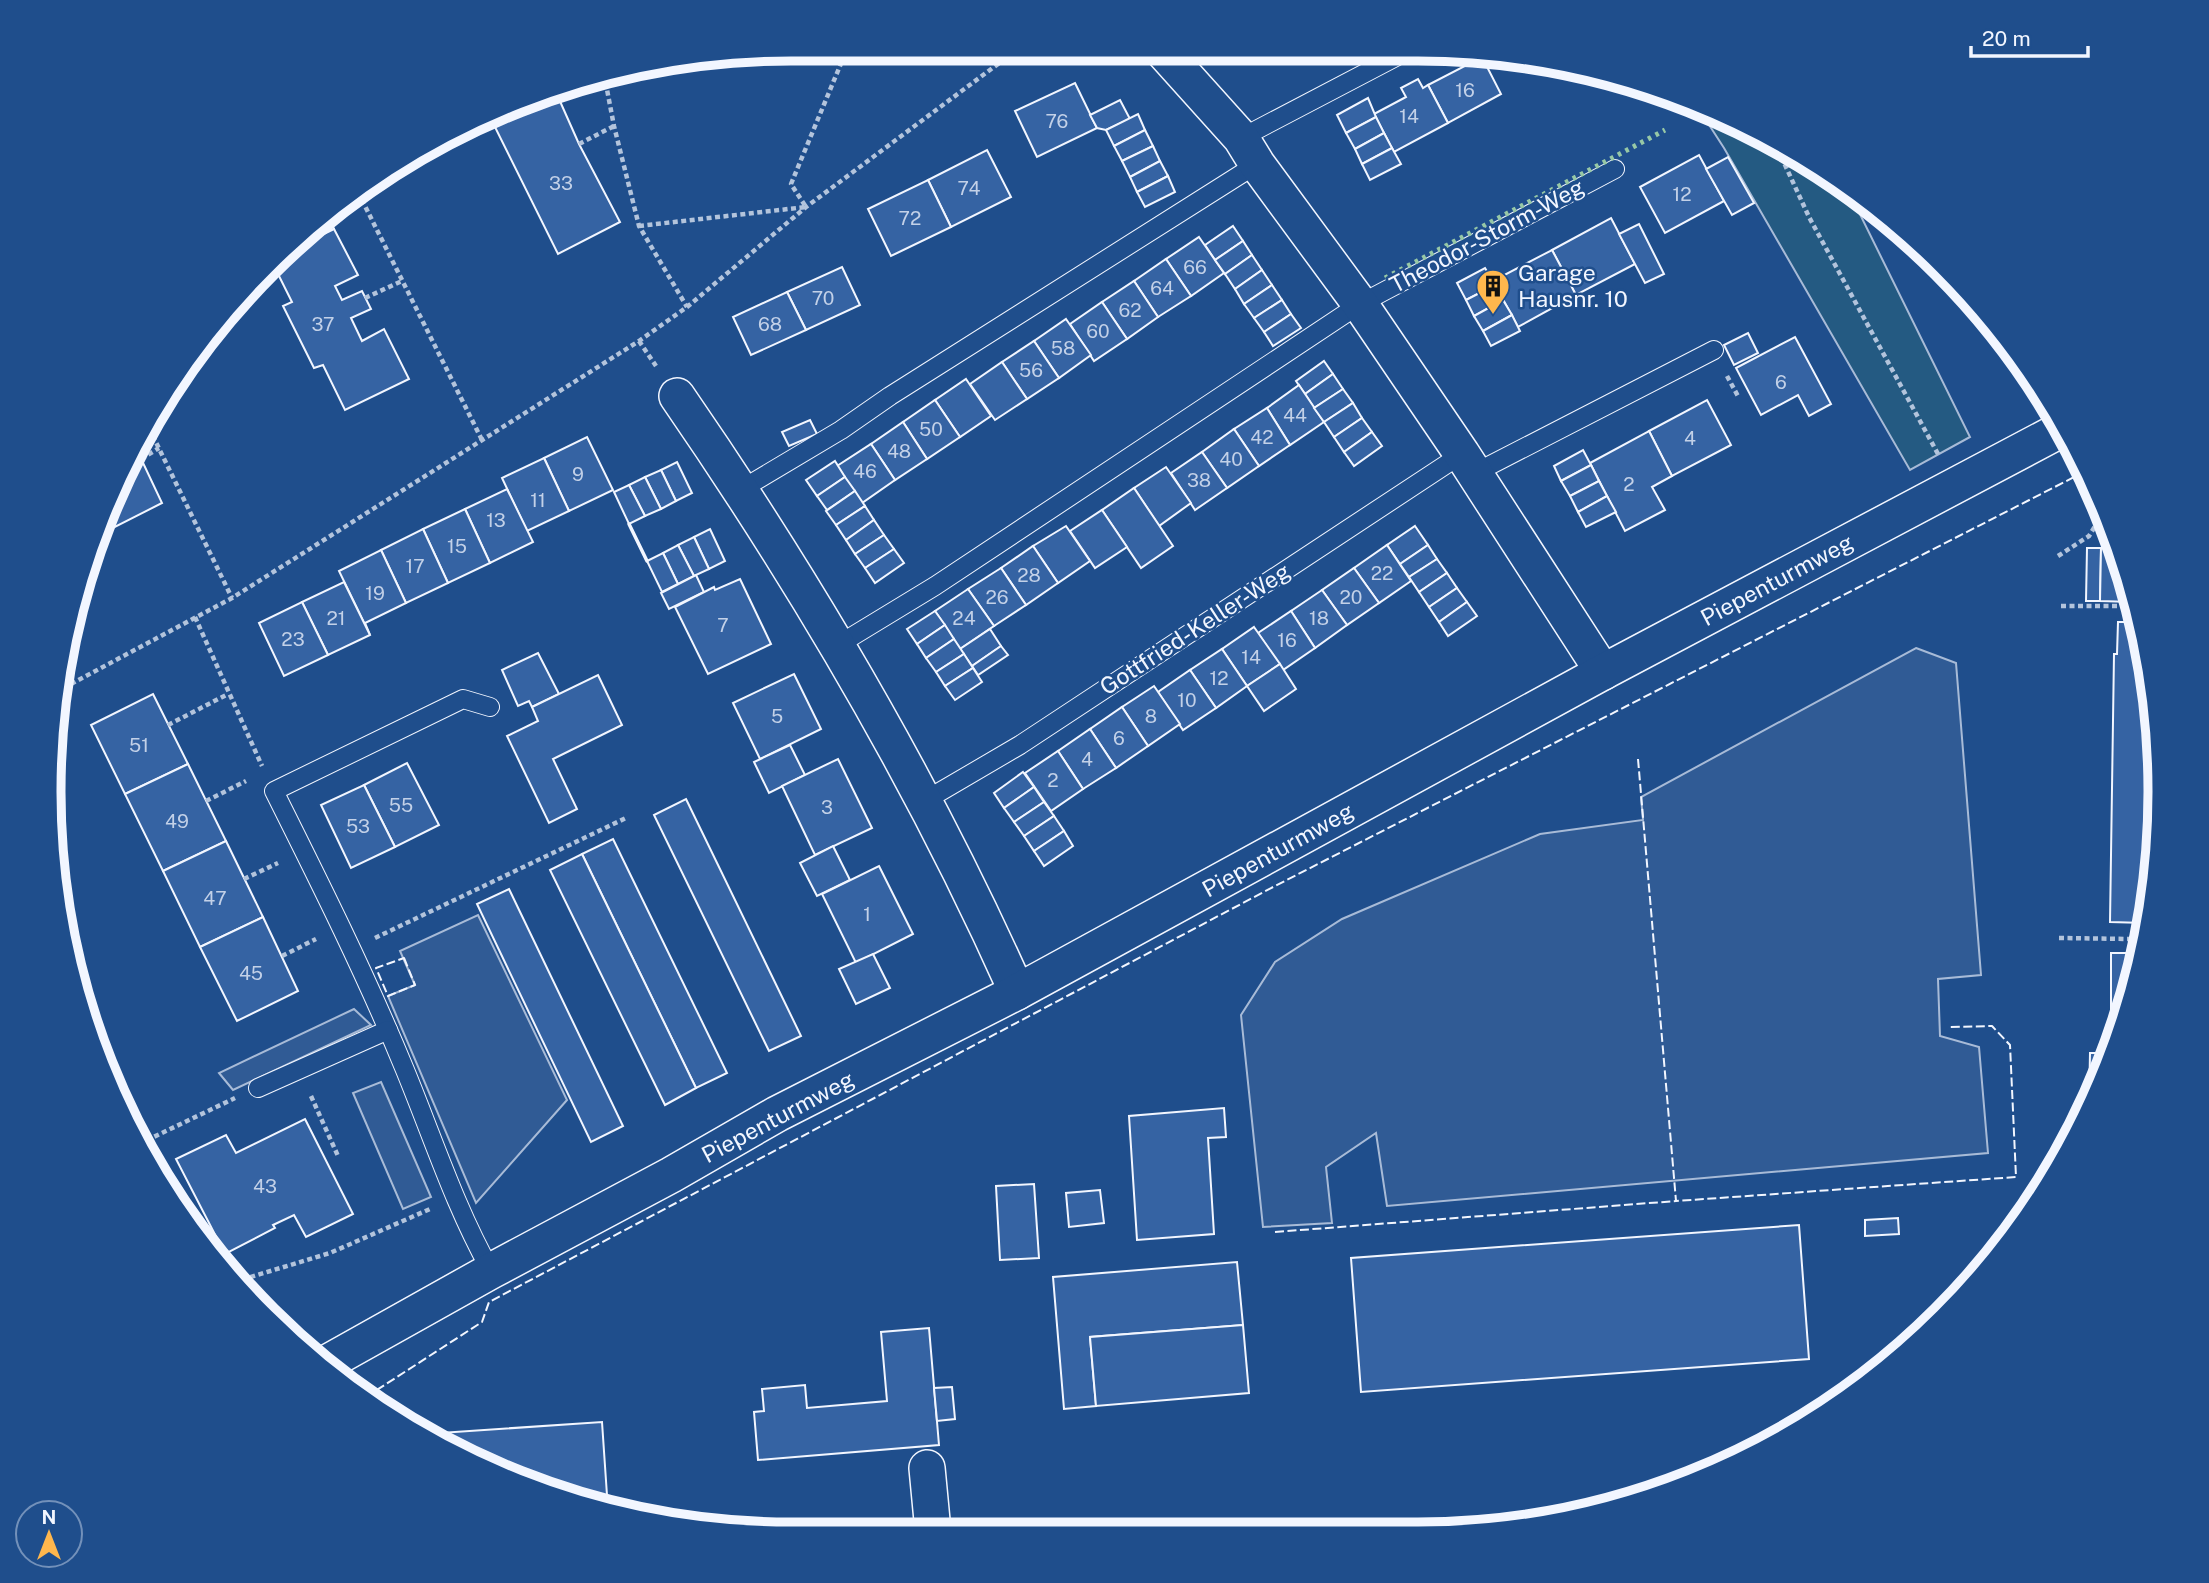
<svg xmlns="http://www.w3.org/2000/svg" width="2209" height="1583" font-family="'Public Sans',sans-serif">
<style>
.green{fill:#245a82;stroke:#a8bbd7;stroke-width:2}
.parking{fill:#305b95;stroke:#a8bbd7;stroke-width:2}
.building{fill:#3563a3;stroke:#f2f6ff;stroke-width:2}
.lines{fill:none;stroke-linecap:round;stroke-linejoin:round}
.lane-casing{stroke:#f2f6ff;stroke-width:20}
.street-casing{stroke:#f2f6ff;stroke-width:38}
.path{stroke:#b3c4dc;stroke-width:4.5;stroke-dasharray:5 3.5;stroke-linecap:butt}
.lane{stroke:#1f4e8c;stroke-width:18}
.street{stroke:#1f4e8c;stroke-width:35}
.hedge{stroke:#97c8a6;stroke-width:5;stroke-dasharray:3.5 5;stroke-linecap:butt}
.fence{stroke:#f2f6ff;stroke-width:2;stroke-dasharray:9 3.5;stroke-linecap:butt}
.wall{stroke:#f2f6ff;stroke-width:3.5}
.labels{text-anchor:middle;stroke-width:5;stroke-linejoin:round;paint-order:stroke}
.number-label{font-size:19px;fill:#c3d1e8}
.street-label{font-size:23px;fill:#f2f6ff;stroke:#1f4e8c}
.poi-label{font-size:23px;fill:#f2f6ff;stroke:#1f4e8c;text-anchor:start}
.rim{fill:none;stroke:#f2f6ff;stroke-width:9}
</style>
<rect width="100%" height="100%" fill="#1f4e8c"/>
<!-- green -->
<polygon class="green" points="1695,103 1789,149 1849,192 1970,437 1910,470 1724,148"/>
<!-- parking -->
<g class="parking">
<polygon points="1916,648 1956,663 1981,975 1938,979 1940,1036 1979,1047 1988,1153 1387,1206 1376,1133 1326,1167 1332,1223 1263,1227 1241,1015 1275,962 1342,919 1540,834 1643,820 1641,797"/>
<polygon points="478,915 567,1100 476,1203 388,996 415,985 400,951"/>
<polygon points="354,1009 371,1025 233,1090 219,1073"/>
<polygon points="381,1082 431,1197 403,1209 353,1093"/>
</g>
<!-- building -->
<g class="building">
<polygon points="800,49 784,58 781,50 792,49"/>
<polygon points="1482,57 1501,94 1448,123 1428,85"/>
<polygon points="1418,79 1423,88 1428,85 1448,123 1394,152 1374,114 1406,97 1401,88"/>
<polygon points="1075,83 1097,128 1037,157 1015,111"/>
<polygon points="555,90 579,144 620,222 558,254 489,115 507,106"/>
<polygon points="1368,98 1376,117 1346,133 1337,115"/>
<polygon points="1120,100 1130,119 1106,130 1097,128 1090,115"/>
<polygon points="1138,114 1145,130 1114,146 1106,130"/>
<polygon points="1376,117 1384,133 1355,149 1346,133"/>
<polygon points="1145,130 1153,146 1122,161 1114,146"/>
<polygon points="1384,133 1392,148 1362,164 1355,149"/>
<polygon points="1153,146 1160,161 1130,177 1122,161"/>
<polygon points="1392,148 1401,164 1370,180 1362,164"/>
<polygon points="987,150 1011,197 951,227 928,180"/>
<polygon points="1699,155 1724,201 1665,233 1640,187"/>
<polygon points="1728,157 1754,203 1732,215 1706,169"/>
<polygon points="1160,161 1168,176 1137,192 1130,177"/>
<polygon points="1168,176 1175,192 1145,207 1137,192"/>
<polygon points="928,180 951,227 891,256 868,209"/>
<polygon points="329,218 334,229 295,248"/>
<polygon points="1611,218 1635,264 1576,295 1552,250"/>
<polygon points="1639,224 1664,274 1645,283 1619,234"/>
<polygon points="1233,226 1243,241 1215,260 1205,245"/>
<polygon points="334,229 358,275 335,286 342,300 362,291 371,309 351,318 362,341 384,329 409,379 345,410 323,365 314,368 283,306 292,302 274,266 295,248"/>
<polygon points="1199,237 1224,273 1191,296 1166,259"/>
<polygon points="1243,241 1252,255 1225,274 1215,260"/>
<polygon points="1552,250 1576,295 1518,327 1493,281"/>
<polygon points="1252,255 1262,270 1235,289 1225,274"/>
<polygon points="1166,259 1191,296 1158,317 1134,281"/>
<polygon points="842,267 860,305 806,330 787,292"/>
<polygon points="1485,268 1495,285 1466,300 1457,283"/>
<polygon points="1262,270 1272,285 1244,304 1235,289"/>
<polygon points="1134,281 1158,317 1127,339 1102,302"/>
<polygon points="1272,285 1282,300 1254,318 1244,304"/>
<polygon points="1495,285 1503,300 1474,316 1466,300"/>
<polygon points="787,292 806,330 751,355 733,317"/>
<polygon points="1282,300 1291,314 1264,332 1254,318"/>
<polygon points="1503,300 1512,315 1483,331 1474,316"/>
<polygon points="1102,302 1127,339 1094,361 1070,324"/>
<polygon points="1291,314 1301,328 1273,346 1264,332"/>
<polygon points="1512,315 1520,331 1491,346 1483,331"/>
<polygon points="1066,319 1091,355 1059,378 1034,341"/>
<polygon points="1748,333 1758,353 1734,365 1724,345"/>
<polygon points="1795,337 1831,404 1809,416 1798,395 1761,415 1736,368"/>
<polygon points="1034,341 1059,378 1027,399 1002,362"/>
<polygon points="1324,361 1333,374 1305,394 1296,381"/>
<polygon points="1002,362 1027,399 995,420 970,384"/>
<polygon points="1333,374 1343,389 1314,408 1305,394"/>
<polygon points="966,379 991,416 960,437 935,400"/>
<polygon points="1299,385 1324,422 1290,445 1267,408"/>
<polygon points="1343,389 1353,403 1324,422 1314,408"/>
<polygon points="935,400 960,437 927,459 903,422"/>
<polygon points="1707,400 1731,445 1672,476 1649,431"/>
<polygon points="1353,403 1362,418 1334,437 1324,422"/>
<polygon points="1267,408 1290,445 1259,466 1234,429"/>
<polygon points="1362,418 1372,432 1344,452 1334,437"/>
<polygon points="810,420 817,434 789,446 782,432"/>
<polygon points="903,422 927,459 895,480 871,444"/>
<polygon points="1234,429 1259,466 1227,488 1202,452"/>
<polygon points="1649,431 1672,476 1652,487 1665,510 1625,531 1590,463"/>
<polygon points="1372,432 1382,446 1354,466 1344,452"/>
<polygon points="587,437 613,490 569,511 544,458"/>
<polygon points="871,444 895,480 862,503 837,466"/>
<polygon points="136,448 162,503 99,535 125,463"/>
<polygon points="1583,450 1591,465 1561,481 1554,466"/>
<polygon points="1202,452 1227,488 1195,510 1171,473"/>
<polygon points="544,458 569,511 527,531 502,478"/>
<polygon points="835,461 845,477 817,496 806,480"/>
<polygon points="677,462 692,493 676,501 661,470"/>
<polygon points="1591,465 1599,481 1570,496 1561,481"/>
<polygon points="1166,467 1191,503 1159,526 1134,488"/>
<polygon points="661,470 676,501 661,509 645,477"/>
<polygon points="645,477 661,509 645,516 629,485"/>
<polygon points="845,477 855,491 827,510 817,496"/>
<polygon points="1599,481 1607,496 1578,512 1570,496"/>
<polygon points="629,485 645,516 629,524 614,492"/>
<polygon points="1134,488 1173,546 1141,568 1102,510"/>
<polygon points="507,489 533,542 490,563 465,509"/>
<polygon points="855,491 865,506 836,525 826,511"/>
<polygon points="1607,496 1616,512 1586,527 1578,512"/>
<polygon points="865,506 874,520 846,540 836,525"/>
<polygon points="465,509 490,563 448,583 423,529"/>
<polygon points="1102,510 1127,547 1095,568 1070,531"/>
<polygon points="874,520 884,535 855,554 846,540"/>
<polygon points="1066,526 1090,561 1058,583 1033,546"/>
<polygon points="1415,526 1428,545 1400,564 1387,545"/>
<polygon points="423,529 448,583 406,603 381,550"/>
<polygon points="710,529 725,561 709,569 694,537"/>
<polygon points="884,535 894,549 865,568 855,554"/>
<polygon points="694,537 709,569 694,576 678,545"/>
<polygon points="678,545 694,576 678,584 663,553"/>
<polygon points="1387,545 1411,581 1379,603 1354,568"/>
<polygon points="1428,545 1437,559 1409,577 1400,564"/>
<polygon points="1033,546 1058,583 1026,605 1001,568"/>
<polygon points="2087,548 2101,548 2100,601 2086,601"/>
<polygon points="2101,548 2119,548 2132,602 2100,601"/>
<polygon points="894,549 904,563 875,583 865,568"/>
<polygon points="381,550 406,603 365,623 370,635 339,571"/>
<polygon points="663,553 678,584 662,592 647,561"/>
<polygon points="1437,559 1447,573 1419,592 1409,577"/>
<polygon points="1001,568 1026,605 994,626 968,589"/>
<polygon points="1354,568 1379,603 1347,625 1322,590"/>
<polygon points="1447,573 1457,588 1429,607 1419,592"/>
<polygon points="696,575 704,592 669,609 661,593"/>
<polygon points="740,579 771,644 708,674 675,607 714,587 715,590"/>
<polygon points="344,582 370,635 328,655 302,602"/>
<polygon points="1457,588 1467,602 1439,622 1429,607"/>
<polygon points="968,589 994,626 960,649 935,611"/>
<polygon points="1322,590 1347,625 1315,648 1291,611"/>
<polygon points="302,602 328,655 284,676 259,623"/>
<polygon points="1467,602 1477,616 1448,636 1439,622"/>
<polygon points="935,611 945,625 917,644 907,629"/>
<polygon points="1291,611 1315,648 1283,670 1258,633"/>
<polygon points="2118,622 2137,622 2154,695 2158,840 2145,923 2110,922 2114,654 2117,654"/>
<polygon points="945,625 954,639 926,658 917,644"/>
<polygon points="1254,627 1280,664 1247,686 1222,649"/>
<polygon points="990,629 1001,646 972,666 960,649"/>
<polygon points="954,639 964,654 936,672 926,658"/>
<polygon points="1001,646 1008,655 978,675 972,666"/>
<polygon points="1222,649 1247,686 1216,708 1190,670"/>
<polygon points="538,653 559,694 532,707 529,701 518,706 502,670"/>
<polygon points="964,654 973,668 945,686 936,672"/>
<polygon points="1280,664 1296,689 1264,711 1247,686"/>
<polygon points="973,668 982,682 955,700 945,686"/>
<polygon points="1190,670 1216,708 1183,730 1158,692"/>
<polygon points="794,674 821,729 760,759 733,703"/>
<polygon points="598,675 622,725 553,759 577,809 549,823 507,736 538,721 532,707"/>
<polygon points="1154,686 1180,724 1148,746 1122,707"/>
<polygon points="153,694 188,764 125,794 91,725"/>
<polygon points="1122,707 1148,746 1116,768 1090,729"/>
<polygon points="1090,729 1116,768 1083,789 1058,751"/>
<polygon points="790,745 805,775 769,793 754,762"/>
<polygon points="1058,751 1083,789 1051,811 1025,773"/>
<polygon points="838,759 872,828 815,855 782,786"/>
<polygon points="407,763 439,825 395,847 364,785"/>
<polygon points="188,764 226,841 163,871 125,794"/>
<polygon points="1023,772 1034,787 1004,808 994,793"/>
<polygon points="364,785 395,847 351,868 321,805"/>
<polygon points="1034,787 1044,802 1014,822 1004,808"/>
<polygon points="686,799 801,1036 769,1051 654,815"/>
<polygon points="1044,802 1054,816 1024,836 1014,822"/>
<polygon points="1054,816 1064,831 1034,851 1024,836"/>
<polygon points="1064,831 1073,846 1044,866 1034,851"/>
<polygon points="613,839 727,1073 696,1088 582,854"/>
<polygon points="226,841 263,917 200,947 163,871"/>
<polygon points="833,846 850,880 817,896 800,863"/>
<polygon points="582,854 696,1088 665,1105 550,870"/>
<polygon points="879,866 913,934 856,963 822,894"/>
<polygon points="509,889 623,1126 591,1142 477,904"/>
<polygon points="263,917 298,991 237,1021 200,947"/>
<polygon points="2136,923 2145,923 2140,953 2136,953"/>
<polygon points="2111,953 2140,953 2135,984 2120,1024 2111,1023"/>
<polygon points="873,954 890,988 856,1004 839,969"/>
<polygon points="2090,1053 2109,1053 2089,1104"/>
<polygon points="1224,1108 1226,1137 1208,1138 1214,1234 1137,1240 1129,1116"/>
<polygon points="305,1119 353,1214 306,1237 294,1215 273,1225 275,1228 225,1254 176,1159 226,1135 236,1153"/>
<polygon points="1034,1184 1039,1258 1000,1260 996,1186"/>
<polygon points="1100,1190 1104,1223 1069,1227 1066,1193"/>
<polygon points="1898,1218 1899,1234 1865,1236 1865,1220"/>
<polygon points="1799,1225 1809,1359 1361,1392 1351,1258"/>
<polygon points="1237,1262 1243,1325 1090,1337 1096,1406 1064,1409 1053,1277"/>
<polygon points="1243,1325 1249,1393 1096,1406 1090,1337"/>
<polygon points="929,1328 939,1445 758,1460 754,1412 764,1411 762,1389 805,1385 807,1408 887,1401 881,1332"/>
<polygon points="952,1387 955,1419 937,1421 934,1388"/>
<polygon points="602,1422 608,1510 463,1457 425,1434"/>
</g>
<g class="lines">
<defs>
<g id="lane">
<polyline points="1241,138 1411,49"/>
<polyline points="1473,474 1714,350"/>
<polyline points="742,489 841,430 890,396 1257,164"/>
<polyline points="838,645 935,586 1360,304 1615,169"/>
<path d="M490,707l-27,-8 -189,92c46,92 92,184 131,279 28,68 50,137 86,201"/>
<polyline points="926,800 1020,745 1462,454"/>
<polyline points="258,1088 388,1030"/>
</g>
<g id="street">
<polyline points="1161,49 1241,138 1257,164 1360,304 1462,454 1603,672"/>
<path d="M677,396c131,190 246,385 340,596"/>
<polyline points="323,1365 491,1271 671,1175 777,1114 1017,992 1603,672 2064,428"/>
<polyline points="927,1468 933,1531"/>
</g>
</defs>
<!-- lane casing -->
<use href="#lane" class="lane-casing"/>
<!-- street casing -->
<use href="#street" class="street-casing"/>
<!-- path -->
<g class="path">
<polyline points="604,74 614,126 639,226 687,307"/>
<polyline points="1774,141 1809,217 1938,454"/>
<polyline points="579,144 614,126"/>
<polyline points="358,192 482,440"/>
<polyline points="639,226 806,207 791,184 847,49"/>
<polyline points="365,298 402,281"/>
<polyline points="639,341 656,366"/>
<polyline points="1727,376 1739,398"/>
<polyline points="149,428 232,598"/>
<polyline points="141,459 159,448"/>
<polyline points="2058,556 2089,536 2097,523 2090,485"/>
<polyline points="2061,606 2133,606"/>
<polyline points="195,617 262,766"/>
<polyline points="56,692 232,598 639,341 687,307 806,207 1018,49"/>
<polyline points="168,725 228,694"/>
<polyline points="206,801 246,781"/>
<polyline points="244,879 278,863"/>
<polyline points="375,938 628,817"/>
<polyline points="2059,938 2132,939"/>
<polyline points="282,956 316,939"/>
<polyline points="311,1096 338,1156"/>
<polyline points="139,1144 235,1098"/>
<polyline points="234,1282 330,1253 430,1209"/>
</g>
<!-- lane -->
<use href="#lane" class="lane"/>
<!-- street -->
<use href="#street" class="street"/>
<!-- hedge -->
<polyline class="hedge" points="1385,278 1665,130"/>
<!-- fence -->
<g class="fence">
<polyline points="1638,759 1676,1201 2016,1177 2010,1045 1992,1026 1949,1027"/>
<polygon points="404,958 415,985 388,996 376,968"/>
<polyline points="1275,1232 1676,1201"/>
<polyline points="366,1397 482,1322 489,1302 1275,886 2084,472"/>
</g>
<!-- wall -->
<polyline class="wall" points="629,524 647,561"/>
</g>
<!-- icons -->
<defs>
<symbol id="building-pin" viewBox="-11 -11 22 30"><path d="M0 17L-7.5 6A9.5 9.5 0 1 1 7.5 6Z" fill="#ffb74d" stroke="#1f4e8c"/><path d="M-4-6H4V6H1V3H-1V6H-4ZM-2.5-4.3h1.7v1.8h-1.7ZM.8-4.3h1.7v1.8H.8ZM-2.5-1h1.7V.8h-1.7ZM.8-1h1.7V.8H.8Z" fill="#111"/></symbol>
</defs>
<g fill-rule="evenodd">
<use href="#building-pin" x="1474" y="267" width="38" height="52"/>
</g>
<g class="labels">
<!-- number labels -->
<g class="number-label">
<text x="1465" y="97">16</text>
<text x="1409" y="123">14</text>
<text x="1057" y="128">76</text>
<text x="561" y="190">33</text>
<text x="969" y="195">74</text>
<text x="1682" y="201">12</text>
<text x="910" y="225">72</text>
<text x="1195" y="274">66</text>
<text x="1162" y="295">64</text>
<text x="823" y="305">70</text>
<text x="1130" y="317">62</text>
<text x="323" y="331">37</text>
<text x="770" y="331">68</text>
<text x="1098" y="338">60</text>
<text x="1063" y="355">58</text>
<text x="1031" y="377">56</text>
<text x="1781" y="389">6</text>
<text x="1295" y="422">44</text>
<text x="931" y="436">50</text>
<text x="1262" y="444">42</text>
<text x="1690" y="445">4</text>
<text x="899" y="458">48</text>
<text x="1231" y="466">40</text>
<text x="865" y="478">46</text>
<text x="578" y="481">9</text>
<text x="1199" y="487">38</text>
<text x="1629" y="491">2</text>
<text x="538" y="507">11</text>
<text x="496" y="527">13</text>
<text x="457" y="553">15</text>
<text x="415" y="573">17</text>
<text x="1382" y="580">22</text>
<text x="1029" y="582">28</text>
<text x="375" y="600">19</text>
<text x="997" y="604">26</text>
<text x="1351" y="604">20</text>
<text x="336" y="625">21</text>
<text x="964" y="625">24</text>
<text x="1319" y="625">18</text>
<text x="723" y="632">7</text>
<text x="293" y="646">23</text>
<text x="1287" y="647">16</text>
<text x="1251" y="664">14</text>
<text x="1219" y="685">12</text>
<text x="1187" y="707">10</text>
<text x="777" y="723">5</text>
<text x="1151" y="723">8</text>
<text x="1119" y="745">6</text>
<text x="139" y="752">51</text>
<text x="1087" y="766">4</text>
<text x="1053" y="787">2</text>
<text x="401" y="812">55</text>
<text x="827" y="814">3</text>
<text x="177" y="828">49</text>
<text x="358" y="833">53</text>
<text x="215" y="905">47</text>
<text x="867" y="921">1</text>
<text x="251" y="980">45</text>
<text x="265" y="1193">43</text>
</g>
<!-- street labels -->
<g class="street-label">
<text transform="translate(1487 236) rotate(-28)" y="8">Theodor-Storm-Weg</text>
<text transform="translate(1777 580) rotate(-28)" y="8">Piepenturmweg</text>
<text transform="translate(1195 629) rotate(-33)" y="8">Gottfried-Keller-Weg</text>
<text transform="translate(1278 850) rotate(-29)" y="8">Piepenturmweg</text>
<text transform="translate(778 1117) rotate(-28)" y="8">Piepenturmweg</text>
</g>
<!-- poi labels -->
<g class="poi-label">
<text x="1518" y="281">Garage<tspan x="1518" dy="26">Hausnr. 10</tspan></text>
</g>
</g>
<!-- crop -->
<path d="M0 0H2209V1583H0ZM791 61H1418A730 730 0 0 1 2148 791V792A730 730 0 0 1 1418 1522H791A730 730 0 0 1 61 792V791A730 730 0 0 1 791 61Z" fill="#1f4e8c" fill-rule="evenodd"/>
<path class="rim" d="M791 61H1418A730 730 0 0 1 2148 791V792A730 730 0 0 1 1418 1522H791A730 730 0 0 1 61 792V791A730 730 0 0 1 791 61Z"/>
<!-- north arrow -->
<g transform="translate(49 1534)"><circle r="33" fill="#1f4e8c" stroke="#7391ba" stroke-width="2"/>
<path d="M0-5L12 26L0 18L-12 26Z" fill="#ffb74d"/>
<text y="-10" font-size="19" font-weight="bold" text-anchor="middle" fill="#f2f6ff">N</text>
</g>
<!-- scale -->
<path d="M1971 46v10h117v-10" fill="none" stroke="#f2f6ff" stroke-width="3.5"/>
<text x="1982" y="46" font-size="21" fill="#f2f6ff" stroke="#1f4e8c" stroke-width="5" paint-order="stroke">20 m</text>
</svg>
